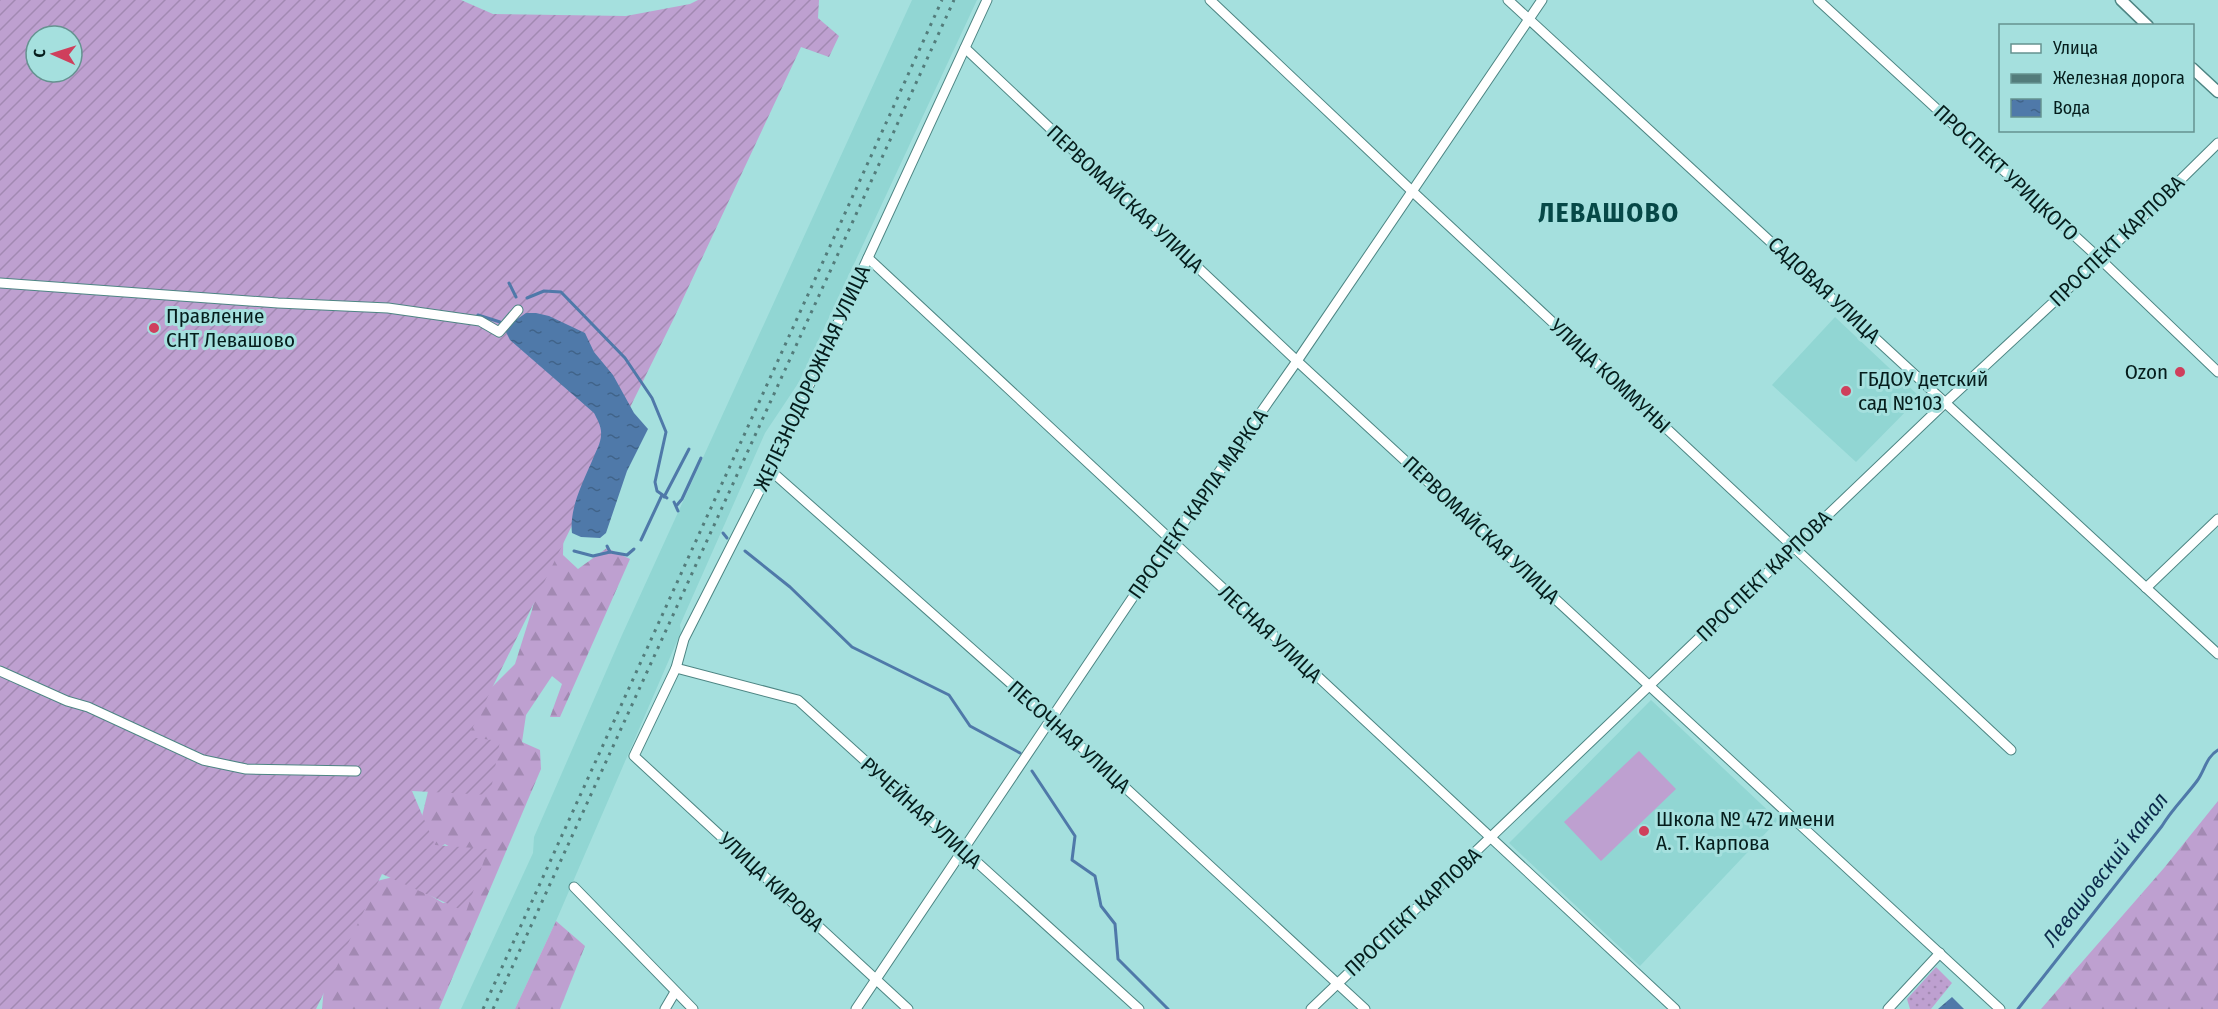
<svg xmlns="http://www.w3.org/2000/svg" width="2218" height="1009" font-family="'Fira Sans Condensed',sans-serif">
<style>
.built{fill:#91d6d3}
.grass{fill:url(#grass-dots)}
.forest{fill:url(#forest-firs)}
.garden{fill:url(#garden-furrows);fill-rule:evenodd}
.pitch{fill:#bea0d0}
.water{fill:url(#water-ripples)}
.lines{fill:none;stroke-linecap:round;stroke-linejoin:round}
.stream{stroke:#4f79a9;stroke-width:3}
.minor-casing{stroke:#4d8583;stroke-width:11}
.tertiary-casing{stroke:#4d8583;stroke-width:13}
.minor{stroke:#fff;stroke-width:9}
.tertiary{stroke:#fff;stroke-width:10}
.rail{stroke:#537c7b;stroke-width:3;stroke-dasharray:3 6;stroke-linecap:butt}
.poi-dot{fill:#cf3f5c;stroke:#a5e0de;stroke-width:2}
.labels{text-anchor:middle;stroke-width:6;stroke-linejoin:round;paint-order:stroke}
.street-label{font-size:21px;fill:#051d1c;stroke:#a5e0de}
.poi-label{font-size:21px;fill:#051d1c;stroke:#a5e0de;text-anchor:start}
.water-label{font-size:22px;font-style:italic;fill:#0c2b4c;stroke:#a5e0de}
.district-label{font-size:27px;font-weight:bold;letter-spacing:1.5px;fill:#064847;stroke:#a5e0de}
</style>
<defs>
<pattern id="grass-dots" width="8" height="8" patternUnits="userSpaceOnUse" patternTransform="scale(1.5)"><rect width="8" height="8" fill="#bea0d0"/><path d="M2 2h.1M6 6h.1" fill="none" stroke="#a289b2" stroke-width="1.8" stroke-linecap="round"/></pattern>
<pattern id="forest-firs" width="22" height="20" patternUnits="userSpaceOnUse" patternTransform="scale(1.5)"><rect width="22" height="20" fill="#bea0d0"/><path d="M5 1l3.5 6h-7zM16 11l3.5 6h-7z" fill="#a289b2"/></pattern>
<pattern id="garden-furrows" width="10" height="10" patternUnits="userSpaceOnUse" patternTransform="scale(1.5)"><rect width="10" height="10" fill="#bea0d0"/><path d="M-1 1l2-2M0 10L10 0M9 11l2-2" fill="none" stroke="#a289b2"/></pattern>
<pattern id="water-ripples" width="26" height="14" patternUnits="userSpaceOnUse" patternTransform="scale(1.5)"><rect width="26" height="14" fill="#4f79a9"/><path d="M2 4q2-2 4 0t4 0M15 11q2-2 4 0t4 0" fill="none" stroke="#406389"/></pattern>
</defs>
<rect width="100%" height="100%" fill="#a5e0de"/>
<!-- built -->
<g class="built">
<polygon points="912,0 977,0 799,382 765,433 680,625 681,632 556,921 515,1009 461,1009 533,853 534,837 622,635"/>
<polygon points="1835,317 1920,397 1856,462 1772,385"/>
<polygon points="1651,700 1778,820 1640,966 1509,843"/>
</g>
<!-- grass -->
<polygon class="grass" points="1936,967 1952,983 1931,1009 1910,1009 1907,999"/>
<!-- forest -->
<g class="forest">
<polygon points="564,507 563,555 578,569 607,548 630,559 560,717 550,717 562,684 552,676 526,715 522,742 540,750 541,769 439,1009 322,1009 326,966 377,881 397,876 443,903 459,900 473,861 445,844 431,853 414,850 429,787 448,760 482,697 515,664 532,610 543,564"/>
<polygon points="2218,801 2218,1009 2041,1009 2164,868"/>
<polygon points="556,921 585,946 560,1009 515,1009"/>
</g>
<!-- garden -->
<path class="garden" d="M0,0h461l32,14 133,2 64,-12 8,-4h121l-1,18 21,18 -10,21 -28,-10 -127,271 -206,419 32,4 -10,54 -78,-4 23,54 53,4 -22,63 -84,-38 -66,135h-316zM36,36h36v36h-36z"/>
<!-- pitch -->
<polygon class="pitch" points="1639,751 1676,789 1601,861 1564,822"/>
<!-- water -->
<g class="water">
<path d="M526,313h10l13,3 36,17 9,19 19,23 21,38 14,16 -21,42 -21,62 -6,5 -19,-1 -9,-4c-3,-24 11,-51 20,-72 3,-8 9,-18 9,-26 1,-8 -4,-16 -7,-22l-84,-73 -4,-8 1,-6z"/>
<polygon points="1952,997 1964,1009 1938,1009"/>
</g>
<g class="lines">
<!-- stream -->
<g class="stream">
<polyline points="509,283 516,297"/>
<polyline points="527,298 544,291 561,292 625,358 652,398 666,432 655,482 657,491 667,498"/>
<polyline points="478,315 500,322"/>
<polyline points="664,497 689,449"/>
<polyline points="674,502 678,511"/>
<polyline points="677,505 682,499 701,458"/>
<polyline points="723,533 727,538"/>
<polyline points="641,540 662,495"/>
<polyline points="607,546 610,552 627,555 634,549"/>
<polyline points="574,551 593,556 610,552"/>
<polyline points="745,551 790,587 852,647 949,695 970,726 1020,753"/>
<polyline points="1032,771 1075,836 1072,860 1095,876 1101,906 1115,924 1118,959 1168,1009"/>
<path d="M2018,1009l144,-183c10,-17 24,-30 35,-45 8,-11 9,-24 21,-31"/>
</g>
<defs>
<g id="minor">
<polyline points="1210,0 1413,192 2011,750"/>
<polyline points="1508,0 2218,654"/>
<polyline points="1818,0 2100,259 2218,372"/>
<polyline points="965,48 1297,361 2000,1009"/>
<path d="M868,258c268,252 539,500 807,751"/>
<polyline points="0,283 278,303 388,308 480,321 499,332 518,310"/>
<polyline points="770,470 1052,720 1365,1009"/>
<polyline points="2146,588 2218,519"/>
<polyline points="676,668 798,700 1139,1009"/>
<polyline points="0,671 67,701 88,707 203,760 246,769 356,771"/>
<polyline points="574,887 693,1009"/>
<polyline points="665,1009 675,992"/>
<polyline points="856,1009 1170,542 1297,361 1542,0"/>
<polyline points="908,1009 634,756 676,668 684,639 770,470 987,0"/>
<polyline points="1311,1009 1946,402 2100,259 2218,143"/>
<polyline points="1888,1009 1940,953"/>
</g>
<g id="tertiary">
<polyline points="2121,0 2148,26"/>
<polyline points="2192,68 2218,92"/>
</g>
</defs>
<!-- minor casing -->
<use href="#minor" class="minor-casing"/>
<!-- tertiary casing -->
<use href="#tertiary" class="tertiary-casing"/>
<!-- minor -->
<use href="#minor" class="minor"/>
<!-- tertiary -->
<use href="#tertiary" class="tertiary"/>
<!-- rail -->
<g class="rail">
<polyline points="483,1009 942,0"/>
<polyline points="493,1009 954,0"/>
</g>
</g>
<!-- markers -->
<g class="poi-dot">
<circle cx="154" cy="328" r="6"/>
<circle cx="2180" cy="372" r="6"/>
<circle cx="1846" cy="391" r="6"/>
<circle cx="1644" cy="831" r="6"/>
</g>
<g class="labels">
<!-- street labels -->
<g class="street-label">
<text transform="translate(2006 173) rotate(43)" y="7">ПРОСПЕКТ УРИЦКОГО</text>
<text transform="translate(1125 199) rotate(43)" y="7">ПЕРВОМАЙСКАЯ УЛИЦА</text>
<text transform="translate(2117 241) rotate(-44)" y="7">ПРОСПЕКТ КАРПОВА</text>
<text transform="translate(1824 290) rotate(43)" y="7">САДОВАЯ УЛИЦА</text>
<text transform="translate(1610 376) rotate(43)" y="7">УЛИЦА КОММУНЫ</text>
<text transform="translate(812 378) rotate(-65)" y="7">ЖЕЛЕЗНОДОРОЖНАЯ УЛИЦА</text>
<text transform="translate(1198 504) rotate(-55)" y="7">ПРОСПЕКТ КАРЛА МАРКСА</text>
<text transform="translate(1481 530) rotate(43)" y="7">ПЕРВОМАЙСКАЯ УЛИЦА</text>
<text transform="translate(1764 576) rotate(-44)" y="7">ПРОСПЕКТ КАРПОВА</text>
<text transform="translate(1270 634) rotate(43)" y="7">ЛЕСНАЯ УЛИЦА</text>
<text transform="translate(1069 737) rotate(42)" y="7">ПЕСОЧНАЯ УЛИЦА</text>
<text transform="translate(921 813) rotate(42)" y="7">РУЧЕЙНАЯ УЛИЦА</text>
<text transform="translate(771 882) rotate(43)" y="7">УЛИЦА КИРОВА</text>
<text transform="translate(1413 912) rotate(-43)" y="7">ПРОСПЕКТ КАРПОВА</text>
</g>
<!-- poi labels -->
<g class="poi-label">
<text x="166" y="323">Правление<tspan x="166" dy="24">СНТ Левашово</tspan></text>
<text x="2168" y="379" text-anchor="end">Ozon</text>
<text x="1858" y="386">ГБДОУ детский<tspan x="1858" dy="24">сад №103</tspan></text>
<text x="1656" y="826">Школа № 472 имени<tspan x="1656" dy="24">А. Т. Карпова</tspan></text>
</g>
<!-- water labels -->
<g class="water-label">
<text transform="translate(2105 869) rotate(-52)" y="8">Левашовский канал</text>
</g>
<!-- district labels -->
<g class="district-label">
<text x="1609" y="222">ЛЕВАШОВО</text>
</g>
</g>
<!-- legend -->
<rect x="1999" y="24" width="195" height="108" fill="#a5e0de" stroke="#659290" stroke-width="1.5"/>
<rect x="2011" y="44" width="30" height="9" fill="#ffffff" stroke="#659290" stroke-width="1.5"/>
<text x="2053" y="54" font-size="18" fill="#051d1c">Улица</text>
<rect x="2011" y="74" width="30" height="9" fill="#537c7b" stroke="#659290" stroke-width="1.5"/>
<text x="2053" y="84" font-size="18" fill="#051d1c">Железная дорога</text>
<rect x="2011" y="99" width="30" height="18" fill="url(#water-ripples)" stroke="#659290" stroke-width="1.5"/>
<text x="2053" y="114" font-size="18" fill="#051d1c">Вода</text>
<!-- north arrow -->
<g transform="translate(54 54) rotate(273)"><circle r="28" fill="#a5e0de" stroke="#659290" stroke-width="1.5"/>
<path d="M0-4.5L10 22L0 15L-10 22Z" fill="#cf3f5c"/>
<text y="-9" font-size="16" font-weight="bold" text-anchor="middle" fill="#051d1c">С</text>
</g>
</svg>
